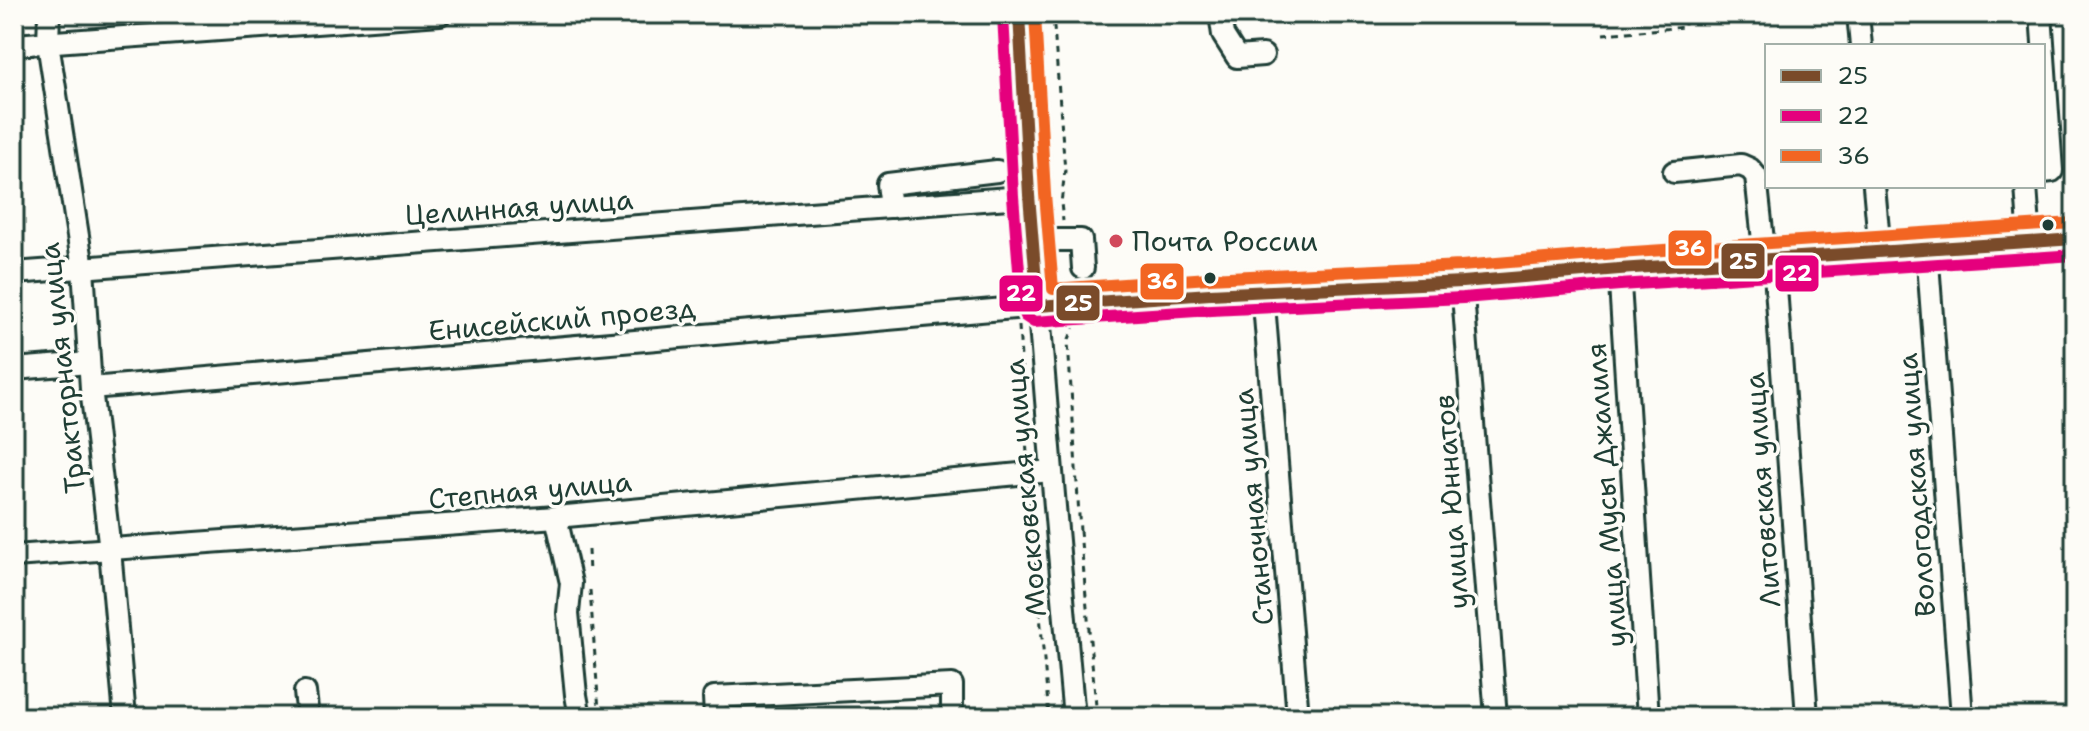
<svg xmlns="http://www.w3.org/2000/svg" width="2089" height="731" font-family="'Shantell Sans',sans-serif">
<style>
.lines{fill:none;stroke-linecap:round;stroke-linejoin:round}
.minor-casing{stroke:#1f3d34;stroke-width:26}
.path{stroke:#1f3d34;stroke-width:3;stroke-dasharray:6 6;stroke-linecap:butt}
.minor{stroke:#fdfcf7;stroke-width:20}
.bus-1-casing{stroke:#fdfcf7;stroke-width:18}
.bus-2-casing{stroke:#fdfcf7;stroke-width:18}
.bus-3-casing{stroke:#fdfcf7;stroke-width:18}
.bus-1{stroke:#7a4b2a;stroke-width:12}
.bus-2{stroke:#e5007d;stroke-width:12}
.bus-3{stroke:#f26522;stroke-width:12}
.bus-dot{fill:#1f3d34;stroke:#fdfcf7;stroke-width:3}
.poi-dot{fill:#d1495b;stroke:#fdfcf7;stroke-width:3}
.labels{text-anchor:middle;stroke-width:7;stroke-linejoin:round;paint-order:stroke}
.street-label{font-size:28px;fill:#1f3d34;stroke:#fdfcf7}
.poi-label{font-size:28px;fill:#1f3d34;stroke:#fdfcf7;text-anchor:start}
.line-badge{stroke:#fdfcf7;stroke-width:3}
.badge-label{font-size:22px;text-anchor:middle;font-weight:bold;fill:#fff}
</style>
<rect width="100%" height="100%" fill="#fdfcf7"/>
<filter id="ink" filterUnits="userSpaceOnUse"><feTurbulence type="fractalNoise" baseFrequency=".0125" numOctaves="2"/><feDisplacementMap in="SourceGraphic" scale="16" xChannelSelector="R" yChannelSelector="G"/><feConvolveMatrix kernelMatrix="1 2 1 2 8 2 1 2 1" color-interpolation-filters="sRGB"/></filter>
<g filter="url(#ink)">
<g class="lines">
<defs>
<g id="minor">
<polyline points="49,14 48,43 83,268 91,388 110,550 125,717"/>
<path d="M1019,14c13,235 33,469 55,703"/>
<polyline points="1220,14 1223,35 1237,57 1263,55"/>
<polyline points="1858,14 1861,46"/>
<polyline points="2041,14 2052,171 2043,172"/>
<polyline points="14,45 440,14"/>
<polyline points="1674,172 1741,165 1750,169 1756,176 1765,259"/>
<polyline points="1874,186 1880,252"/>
<polyline points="2026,186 2030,242"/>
<polyline points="891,207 888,184 997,171"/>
<polyline points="1032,240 1081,240 1083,268"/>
<polyline points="1927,249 1962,717"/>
<polyline points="1774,259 1807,717"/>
<polyline points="1619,269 1648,717"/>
<polyline points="14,273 1009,198 1029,195"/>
<polyline points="1462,282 1496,717"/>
<polyline points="1263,292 1298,717"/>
<polyline points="14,369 89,363"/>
<polyline points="91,388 1038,306 1210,294 1462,282 1619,269 2075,239"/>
<polyline points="556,517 571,583 568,613 576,695 580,717"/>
<polyline points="14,556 556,517 1051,471"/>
<polyline points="305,692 308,717"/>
<polyline points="715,717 714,697 952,685 952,717"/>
</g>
</defs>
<!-- minor casing -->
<use href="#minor" class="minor-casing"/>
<!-- path -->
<g class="path">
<polyline points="1053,14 1065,171 1061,203 1063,221"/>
<polyline points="1603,34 1685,27 1685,14"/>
<polyline points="1006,138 1007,155"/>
<polyline points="1010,214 1016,291"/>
<polyline points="1075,323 1068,342 1080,531 1077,531"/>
<polyline points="1019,326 1027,454"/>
<polyline points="1029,490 1049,717"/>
<polyline points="1080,531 1097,717"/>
<polyline points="588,550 589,574"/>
<polyline points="590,590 599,710"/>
</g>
<!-- minor -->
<use href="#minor" class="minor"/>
<defs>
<polyline id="bus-1" points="1019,14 1029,195 1038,306 1210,294 1462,282 1619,269 2075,239"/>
<polyline id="bus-2" points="1003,15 1013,196 1022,307 1025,316 1034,322 1211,310 1463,298 1620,285 2075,255"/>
<polyline id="bus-3" points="1035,14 1045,194 1053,289 1209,278 1461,266 1618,253 2074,223"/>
</defs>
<!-- bus-1 casing -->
<use href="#bus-1" class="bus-1-casing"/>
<!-- bus-2 casing -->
<use href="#bus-2" class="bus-2-casing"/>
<!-- bus-3 casing -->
<use href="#bus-3" class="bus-3-casing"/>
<!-- bus-1 -->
<use href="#bus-1" class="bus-1"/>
<!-- bus-2 -->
<use href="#bus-2" class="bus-2"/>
<!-- bus-3 -->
<use href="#bus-3" class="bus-3"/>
</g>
</g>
<!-- markers -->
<g class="bus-dot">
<circle cx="2048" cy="225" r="7"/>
<circle cx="1210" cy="278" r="7"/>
</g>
<circle class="poi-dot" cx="1116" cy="241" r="8"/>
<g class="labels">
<!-- street labels -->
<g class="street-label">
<text transform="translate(519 207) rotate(-4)" y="10">Целинная улица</text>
<text transform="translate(562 319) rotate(-5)" y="10">Енисейский проезд</text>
<text transform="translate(62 368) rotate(-96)" y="10">Тракторная улица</text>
<text transform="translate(1916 485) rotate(-94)" y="10">Вологодская улица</text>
<text transform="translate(1025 488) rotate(-95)" y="10">Московская улица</text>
<text transform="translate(530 490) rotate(-5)" y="10">Степная улица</text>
<text transform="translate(1762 490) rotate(-94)" y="10">Литовская улица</text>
<text transform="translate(1606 495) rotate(-94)" y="10">улица Мусы Джалиля</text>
<text transform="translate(1451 502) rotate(-94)" y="10">улица Юннатов</text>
<text transform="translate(1253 507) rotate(-95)" y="10">Станочная улица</text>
</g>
<!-- poi labels -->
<g class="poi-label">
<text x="1132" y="251">Почта России</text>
</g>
</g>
<g class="line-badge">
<rect x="1667" y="229" width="46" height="38" rx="8" fill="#f26522"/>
<rect x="1720" y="242" width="46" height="38" rx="8" fill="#7a4b2a"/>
<rect x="1774" y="254" width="46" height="39" rx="8" fill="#e5007d"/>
<rect x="1139" y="262" width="46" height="39" rx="8" fill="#f26522"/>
<rect x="998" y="274" width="46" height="39" rx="8" fill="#e5007d"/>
<rect x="1055" y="284" width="46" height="38" rx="8" fill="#7a4b2a"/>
</g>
<g class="badge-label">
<text x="1690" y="256">36</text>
<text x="1743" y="269">25</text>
<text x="1797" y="281">22</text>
<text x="1162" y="289">36</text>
<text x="1021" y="301">22</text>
<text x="1078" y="311">25</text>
</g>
<!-- margin -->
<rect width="2089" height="731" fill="none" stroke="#fdfcf7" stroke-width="48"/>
<rect x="24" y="24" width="2041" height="683" fill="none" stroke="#1f3d34" stroke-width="3" filter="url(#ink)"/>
<!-- legend -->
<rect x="1765" y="44" width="280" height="144" fill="#fdfcf7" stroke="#a4b0a9" stroke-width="2"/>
<rect x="1781" y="70" width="40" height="12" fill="#7a4b2a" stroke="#a4b0a9" stroke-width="2"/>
<text x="1837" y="84" font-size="24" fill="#1f3d34">25</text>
<rect x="1781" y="110" width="40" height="12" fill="#e5007d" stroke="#a4b0a9" stroke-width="2"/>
<text x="1837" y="124" font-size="24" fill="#1f3d34">22</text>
<rect x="1781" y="150" width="40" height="12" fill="#f26522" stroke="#a4b0a9" stroke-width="2"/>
<text x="1837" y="164" font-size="24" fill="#1f3d34">36</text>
</svg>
